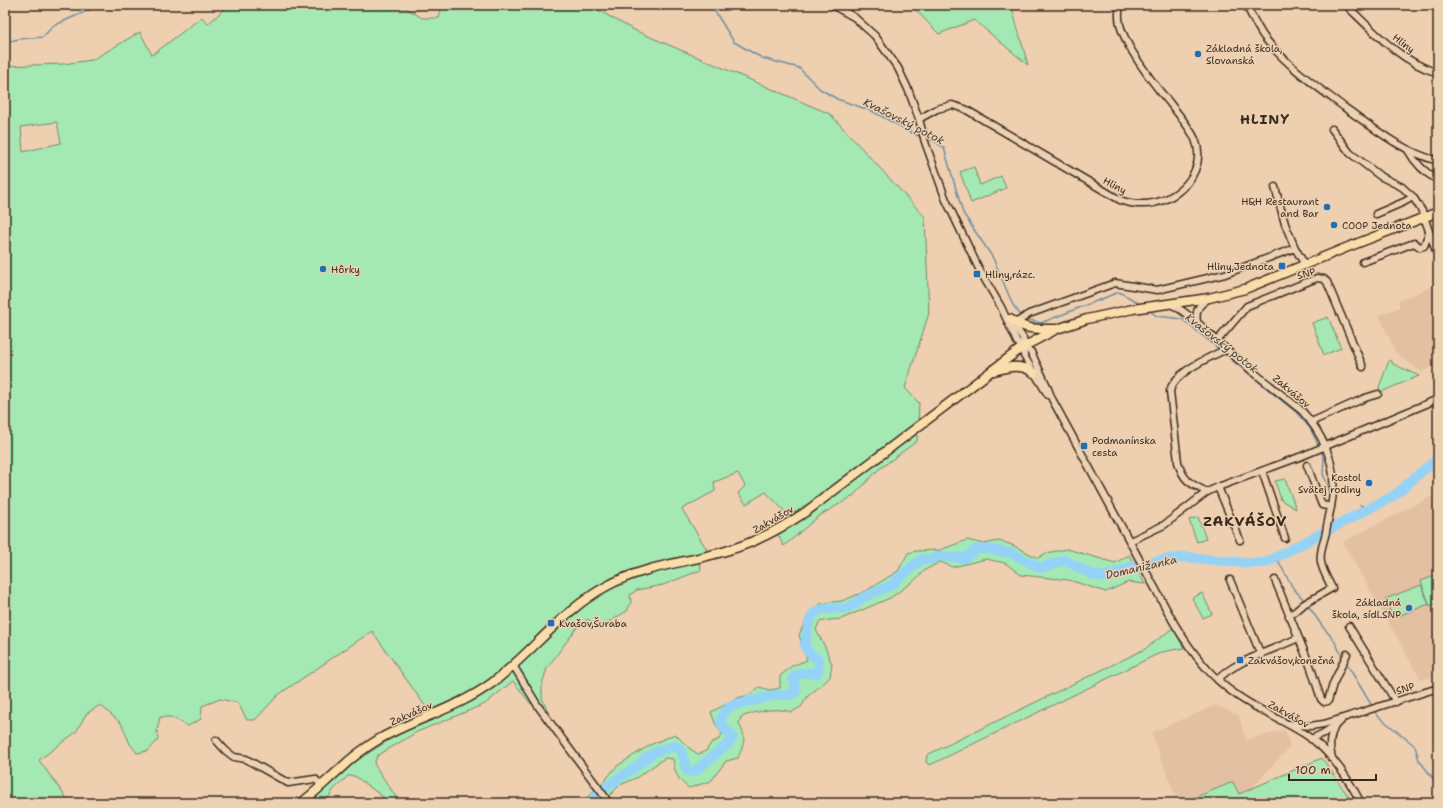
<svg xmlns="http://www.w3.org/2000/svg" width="1443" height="808" font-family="'Shantell Sans',sans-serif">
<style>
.built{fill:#e2c0a1}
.green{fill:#a4e8b4;stroke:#708969;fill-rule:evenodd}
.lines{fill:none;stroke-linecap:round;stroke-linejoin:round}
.stream{stroke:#718fa0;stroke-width:1.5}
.river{stroke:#95d3f6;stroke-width:10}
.minor-casing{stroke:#3b2a1e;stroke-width:9}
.major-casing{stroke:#3b2a1e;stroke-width:11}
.minor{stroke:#ecd1b3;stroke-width:6}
.major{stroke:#fbddab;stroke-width:8}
.poi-dot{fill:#1f6fb2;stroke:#ecd1b3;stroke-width:1.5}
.labels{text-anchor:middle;stroke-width:3;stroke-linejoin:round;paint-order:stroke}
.street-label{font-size:10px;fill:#3b2a1e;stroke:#ecd1b3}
.poi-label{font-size:10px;fill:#3b2a1e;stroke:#ecd1b3;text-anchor:start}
.water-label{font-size:11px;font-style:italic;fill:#48433e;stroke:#ecd1b3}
.district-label{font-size:14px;font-weight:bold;letter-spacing:1px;fill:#3b2a1e;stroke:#ecd1b3}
</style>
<rect width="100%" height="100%" fill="#eecfb0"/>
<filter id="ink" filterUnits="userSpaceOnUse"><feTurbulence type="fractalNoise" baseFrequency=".025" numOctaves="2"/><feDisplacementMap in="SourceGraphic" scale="8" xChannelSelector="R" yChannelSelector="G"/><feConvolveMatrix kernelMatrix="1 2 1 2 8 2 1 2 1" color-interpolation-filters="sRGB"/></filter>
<g filter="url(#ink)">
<!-- built -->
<g class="built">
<polygon points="1438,284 1438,364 1421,372 1396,353 1379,315 1400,307 1398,301"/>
<polygon points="1438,493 1438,674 1421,680 1343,542"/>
<polygon points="1216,705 1238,715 1246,740 1285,730 1290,746 1252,788 1238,794 1233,782 1181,803 1178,803 1151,733"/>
</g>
<!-- green -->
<g class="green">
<path d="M229,5h151l4,3h22l16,10h17l3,-13h147l45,25 196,84 95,103 4,96 -24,75 14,15 -2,38 -39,29 -25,26 -34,20 -35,30 -10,-18 16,-11 -24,-25 -20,12 -8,-11 7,-7 -7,-13 -24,9 1,9 -33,18 25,41 -7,12 1,8 -38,15 -26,5 -7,5 1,7 -4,9 -29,17 -10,-9 -9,6 -32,43 -5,16v14l6,14 -18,-9 -17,-22 -28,23 -68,28 -40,24 -3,8 26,39h-13l-4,-6 -28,-21h-7l-14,13 -9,14h-17l51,-44 33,-21 41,-21 -61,-86 -94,64 -23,25h-8l-9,-17 -18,-4 -18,7 -1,13 -13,7 -17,-9h-11l-3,14 1,9 -10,11 -11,2 -7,-9 -9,-21 -21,-18 -14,9 -10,18 -37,28 31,43h-65v-737l58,-2 29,-4 48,-28 12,23 50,-38 6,7zM57,122l4,21 -38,9 -2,-25z"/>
<polygon points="911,5 1011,5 1028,65 974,20 939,34"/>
<polygon points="974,167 980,185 1001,176 1006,188 971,203 960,172"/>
<polygon points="1328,317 1341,348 1324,355 1312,323"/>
<polygon points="1391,360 1393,364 1419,376 1381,392 1379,387 1389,361"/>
<polygon points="1285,479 1296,509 1281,500 1275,481"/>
<polygon points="1198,517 1206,539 1197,542 1189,520"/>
<path d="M967,540l17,4 14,-3 12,3 28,14 8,-5 21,-4 48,14 14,-8 16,29 -17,-2 -22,10 -37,-12 -48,-5 -16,-12 -19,-4 -33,8 -13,-5 -15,8 -11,11 -24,17 -49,21 -11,1 -11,2 -3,8 9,17 7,17 -2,13 -6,6 -16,13 -7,11 -9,5c-17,-5 -34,-1 -51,5l-2,7c8,14 5,19 -1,34l-12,3 -15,20 -22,7c-12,-9 -14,-14 -16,-29l-8,-1 -29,20 -16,7 -18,18h-19l8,-10 9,-7 17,-20 33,-21 25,-11 14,14 9,6 8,-3 5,-8 8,-4 3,-5 -7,-11 -4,-11 27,-14 13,-4 8,-7 11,3 10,-2v-12l12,-10 15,-6 -8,-25 9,-20 14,-12 20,-2 24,-10 32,-20 10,-18 8,-2 24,-1z"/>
<polygon points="1434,576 1438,587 1438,602 1430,606 1421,581"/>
<polygon points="1421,585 1429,604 1393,618 1385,599"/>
<polygon points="1202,593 1212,614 1203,618 1192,598"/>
<polygon points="1173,628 1184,648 1162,652 930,765 926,762 927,755 1145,649"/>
<polygon points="1322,758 1353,803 1181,803 1233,782 1239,794"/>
</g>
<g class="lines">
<!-- stream -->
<g class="stream">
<polyline points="711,5 734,42 762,58 799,68 820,89 837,99 872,111 914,134 921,137"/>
<path d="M5,43c12,-6 25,-4 38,-6l10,-11 47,-21"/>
<polyline points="927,139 934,141 944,148 963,213 993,258 1013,305 1022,317"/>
<polyline points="1148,310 1157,316 1182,319 1219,349"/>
<polyline points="1025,319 1041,323 1119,292 1132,299 1141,305"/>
<polyline points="1223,353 1296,412 1310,428 1319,447"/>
<polyline points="1321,451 1324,459 1323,474 1329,488"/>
<polyline points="1360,505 1368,509"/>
<polyline points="1276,557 1293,588 1304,600"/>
<polyline points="1308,605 1322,626 1334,640 1343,658"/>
<polyline points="1345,661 1372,706"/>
<polyline points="1374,710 1378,716 1415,746 1419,760 1438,785"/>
<polyline points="598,795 602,803"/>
</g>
<!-- river -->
<path class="river" d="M592,803c10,-16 33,-28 48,-39 3,-3 6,-6 9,-8 8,-6 18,-8 26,-10l6,4 6,21 4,1 4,-1 34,-28 4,-6c-3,-6 -10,-6 -12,-14 -1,-3 1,-5 2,-8 6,-13 22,-12 34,-15 6,-2 12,-4 18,-5 8,-1 15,2 21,-3v-4l-3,-10c4,-6 15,-6 22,-4l3,-2 1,-12 -12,-9 -2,-6 3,-19 3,-8 2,-4 10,-5 24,-1 8,-4 7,-6 32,-14 2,-4 26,-21 9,1 8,-4 26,2 12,-9h9l25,4 30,15 23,-8 30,15 10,2 27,-10 31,-7 24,-3 59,6h20l128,-67c16,-11 28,-27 45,-36"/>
<defs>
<g id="minor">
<path d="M832,5l22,12 21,19 23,32 10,21 11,30 6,23 21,58 34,71 21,36 16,35 14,10 16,34 5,13 122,224c16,27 35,53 61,71 22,16 48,26 71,41 24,15 42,43 55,68"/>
<path d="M1246,5c6,11 11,22 18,32 22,28 52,49 80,70 31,22 57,44 94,54"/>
<path d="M1346,5c27,26 55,57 92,68"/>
<path d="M919,119l18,-10 15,-4 13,4 155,91c18,7 39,5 55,-6 18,-12 29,-34 20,-55 -6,-13 -17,-25 -26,-37 -15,-17 -27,-34 -39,-54 -7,-14 -14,-26 -10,-43"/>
<polyline points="1332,129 1350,153 1380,176 1402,187 1413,197 1422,211 1438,257"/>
<path d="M1408,150c7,13 17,23 30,30"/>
<polyline points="1275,187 1285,224 1295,248"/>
<polyline points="1376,214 1404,202 1413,197"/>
<polyline points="1363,262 1414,243 1420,247 1424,246 1429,232"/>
<path d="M1171,304c21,11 37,29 55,45 24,21 50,41 76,62 20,22 34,51 31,81 -1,14 -5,27 -7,40 -2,10 -7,20 -5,30 1,8 7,18 11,26l-28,16 -8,7 -7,5"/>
<polyline points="1012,322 1023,338 1024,356 1048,395"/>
<path d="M1197,322c-2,-13 2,-17 12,-24"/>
<polyline points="1016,323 1029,314 1115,283 1157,290 1225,274 1295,248 1305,265"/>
<polyline points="1217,341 1247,306 1317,278 1324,279 1327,282 1363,367"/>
<polyline points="1311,422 1365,398 1378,394"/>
<polyline points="1307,465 1320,500 1322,505 1331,507"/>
<polyline points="1262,471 1285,538"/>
<polyline points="1218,487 1302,456 1438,399"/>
<path d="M1207,492c-16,-8 -24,-11 -29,-30l-8,-71c4,-19 39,-33 56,-42"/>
<polyline points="1130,541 1164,525 1207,492 1218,487 1240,540"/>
<polyline points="1230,580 1261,655"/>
<polyline points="1275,580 1311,668 1321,699 1324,702 1328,701 1333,684 1347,654"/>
<polyline points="1349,626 1396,702"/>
<polyline points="513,665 538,706 605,797 608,803"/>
<path d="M1218,680c12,-17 60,-32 80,-42"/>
<polyline points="1289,724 1310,726 1324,724 1438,688"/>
<polyline points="1311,739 1324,733 1341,721"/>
<polyline points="216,740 226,751 234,757 246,759 288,783 315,779 322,786"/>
<path d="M1332,758c-3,-12 -3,-21 3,-32"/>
</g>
<g id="major">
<path d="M1010,319c16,11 26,10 44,10"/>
<path d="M994,371c14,-4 27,-8 40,2"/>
<path d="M301,803c14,-10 26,-23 39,-34 12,-12 26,-22 41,-31 36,-20 77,-30 111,-55 40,-30 70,-73 115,-97 38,-21 81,-23 122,-36 28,-8 53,-22 78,-39l216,-164 34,-18 30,-10 46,-10 76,-11 36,-9 103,-42 90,-35"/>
</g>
</defs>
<!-- minor casing -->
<use href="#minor" class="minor-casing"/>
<!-- major casing -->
<use href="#major" class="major-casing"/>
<!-- minor -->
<use href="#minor" class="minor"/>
<!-- major -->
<use href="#major" class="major"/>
</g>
</g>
<!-- markers -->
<g class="poi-dot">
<circle cx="1198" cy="54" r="4"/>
<circle cx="1327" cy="207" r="4"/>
<circle cx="1334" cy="225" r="4"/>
<rect x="1278" y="262" width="8" height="8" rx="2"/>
<circle cx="323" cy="269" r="4"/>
<rect x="973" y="270" width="8" height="8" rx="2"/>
<rect x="1080" y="442" width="8" height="8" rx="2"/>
<circle cx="1369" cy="483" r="4"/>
<circle cx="1409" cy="608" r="4"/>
<rect x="547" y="619" width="8" height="8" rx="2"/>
<rect x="1236" y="656" width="8" height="8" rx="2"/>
</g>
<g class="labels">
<!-- street labels -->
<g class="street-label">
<text transform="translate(1404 43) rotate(37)" y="4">Hliny</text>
<text transform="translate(1115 185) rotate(28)" y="4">Hliny</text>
<text transform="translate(1306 273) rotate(-15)" y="4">SNP</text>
<text transform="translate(1292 391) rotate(40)" y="4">Zakvášov</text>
<text transform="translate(773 519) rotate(-30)" y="4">Zakvášov</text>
<text transform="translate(1405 688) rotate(-18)" y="4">SNP</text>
<text transform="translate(411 713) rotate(-24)" y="4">Zakvášov</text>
<text transform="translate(1289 714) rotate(29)" y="4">Zakvášov</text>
</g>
<!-- poi labels -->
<g class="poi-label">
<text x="1206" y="52">Základná škola,<tspan x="1206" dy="12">Slovanská</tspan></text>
<text x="1319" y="205" text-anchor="end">H&amp;H Restaurant<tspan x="1319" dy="12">and Bar</tspan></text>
<text x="1342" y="229">COOP Jednota</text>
<text x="1274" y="270" text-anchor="end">Hliny,Jednota</text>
<text x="331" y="273">Hôrky</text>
<text x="985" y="278">Hliny,rázc.</text>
<text x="1092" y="444">Podmanínska<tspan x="1092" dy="12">cesta</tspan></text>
<text x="1361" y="481" text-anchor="end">Kostol<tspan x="1361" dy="12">Svätej rodiny</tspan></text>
<text x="1401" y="606" text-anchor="end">Základná<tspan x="1401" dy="12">škola, sídl.SNP</tspan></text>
<text x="559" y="627">Kvašov,Šuraba</text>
<text x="1248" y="664">Zakvášov,konečná</text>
</g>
<!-- water labels -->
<g class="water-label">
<text transform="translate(904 121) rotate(27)" y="4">Kvašovský potok</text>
<text transform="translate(1222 343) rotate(38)" y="4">Kvašovský potok</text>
<text transform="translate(1141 567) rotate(-13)" y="4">Domanižanka</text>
</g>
<!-- district labels -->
<g class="district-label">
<text x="1265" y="124">HLINY</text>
<text x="1245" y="526">ZAKVÁŠOV</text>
</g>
</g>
<!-- margin -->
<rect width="1443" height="808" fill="none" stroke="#ecd1b3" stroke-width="20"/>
<rect x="10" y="10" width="1423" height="788" fill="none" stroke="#3b2a1e" stroke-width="1.5" filter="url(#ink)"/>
<!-- scale -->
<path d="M1289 774v6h87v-6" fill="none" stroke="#3b2a1e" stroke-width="2"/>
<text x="1295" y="774" font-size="12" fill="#3b2a1e" stroke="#ecd1b3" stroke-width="3" paint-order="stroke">100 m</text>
</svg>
